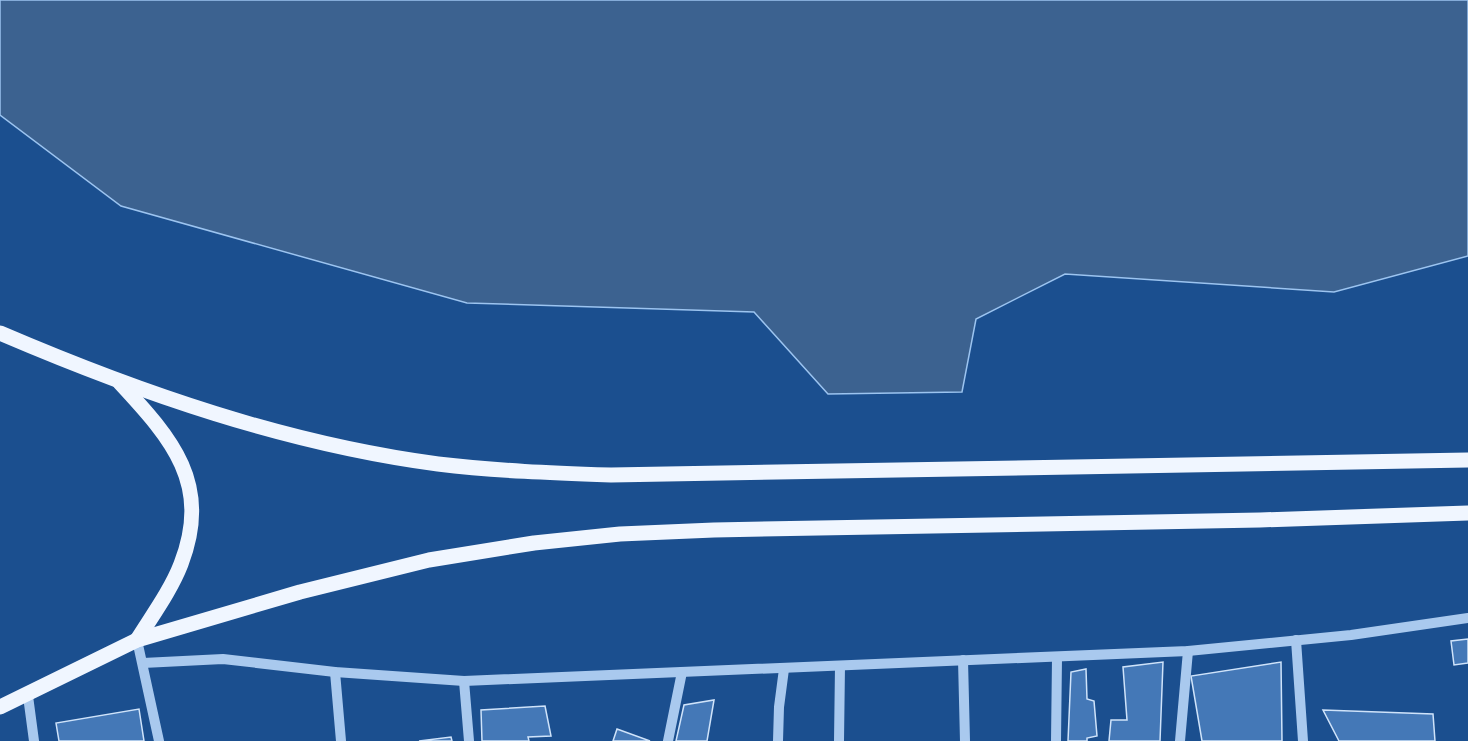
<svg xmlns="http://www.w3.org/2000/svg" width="1468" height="741" font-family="'Sofia Sans Condensed',sans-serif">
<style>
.water{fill:#3c6290;stroke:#9cc4f0;stroke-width:1.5}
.building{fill:#4478b7;stroke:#cfe3fa;stroke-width:1.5}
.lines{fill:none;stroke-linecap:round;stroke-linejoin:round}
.minor{stroke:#a9c9ee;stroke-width:10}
.major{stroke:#f0f6ff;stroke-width:15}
</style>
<rect width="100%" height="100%" fill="#1b4f8f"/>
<!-- water -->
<polygon class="water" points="0,0 1468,0 1468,256 1334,292 1065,274 976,319 962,392 828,394 754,312 467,303 121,206 0,115"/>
<!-- building -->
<g class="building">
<polygon points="1468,639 1468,663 1454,665 1451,641"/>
<polygon points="1163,662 1160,741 1109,741 1111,720 1127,720 1123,667"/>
<polygon points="1281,662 1282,741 1202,741 1191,676"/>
<polygon points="1086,669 1087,699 1094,701 1097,736 1087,738 1087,741 1068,741 1071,672"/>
<polygon points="714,700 707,741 676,741 684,705"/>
<polygon points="545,706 551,736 528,737 529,741 482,741 481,710"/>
<polygon points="139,709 144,741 59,741 56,723"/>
<polygon points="1323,710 1433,714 1435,741 1339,741"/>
<polygon points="617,729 650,741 613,741"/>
<polygon points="451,737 452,741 419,741"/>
</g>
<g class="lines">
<!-- minor -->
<g class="minor">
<polyline points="137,640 159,741"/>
<polyline points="1296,640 1303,741"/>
<polyline points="963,660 965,741"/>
<polyline points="143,663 223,659 335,672 464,681 1188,651 1351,635 1468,618"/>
<polyline points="335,672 341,741"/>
<polyline points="464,681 469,741"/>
<polyline points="28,696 34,741"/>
<polyline points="668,741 682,672"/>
<polyline points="778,741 779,707 784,669"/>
<polyline points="839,741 840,666"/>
<polyline points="1056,741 1057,658"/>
<polyline points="1180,741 1188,651"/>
</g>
<!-- major -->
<g class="major">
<path d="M0,333c140,60 287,111 438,131 58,7 115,9 173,11l857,-15"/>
<path d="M120,383c52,56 92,101 61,181 -10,26 -29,52 -44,76"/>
<polyline points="0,707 137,640 300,592 429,560 534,543 620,534 714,530 1260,520 1468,513"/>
</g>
</g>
</svg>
